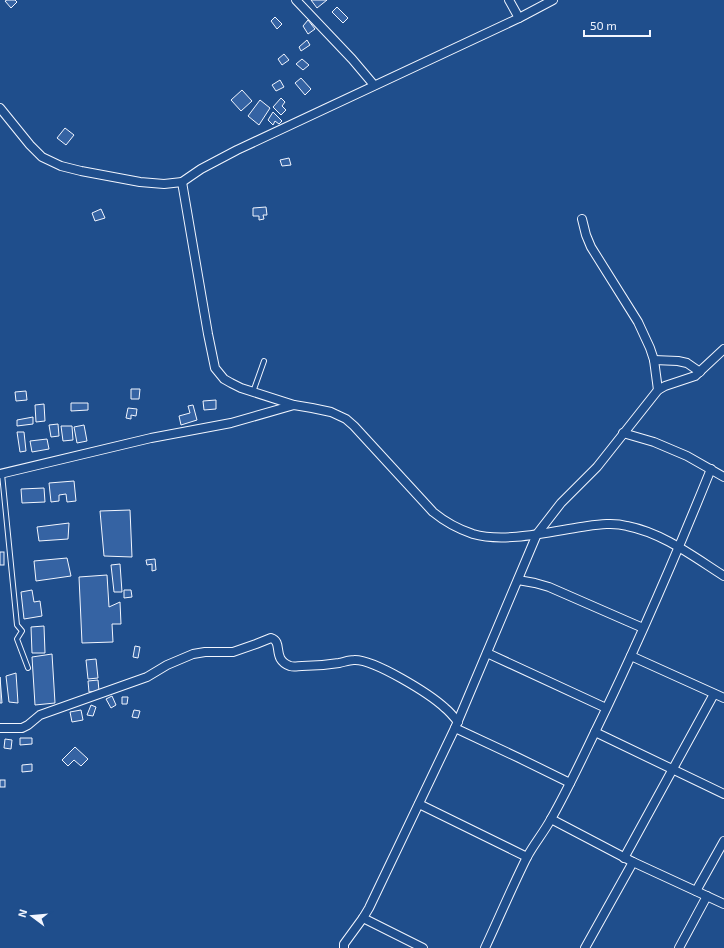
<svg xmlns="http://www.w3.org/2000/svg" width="724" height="948" font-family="'Exo 2',sans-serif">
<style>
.building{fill:#3563a3;stroke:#f2f6ff}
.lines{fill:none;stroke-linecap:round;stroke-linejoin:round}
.lane-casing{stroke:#f2f6ff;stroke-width:6}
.street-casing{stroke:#f2f6ff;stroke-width:10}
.lane{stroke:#1f4e8c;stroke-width:4}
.street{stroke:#1f4e8c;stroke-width:8}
</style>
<rect width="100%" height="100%" fill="#1f4e8c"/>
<!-- building -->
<g class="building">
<polygon points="7,0 15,0 17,2 11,8 5,1"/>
<polygon points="311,0 327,0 317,8"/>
<polygon points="337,7 348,18 343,23 332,12"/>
<polygon points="275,17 282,24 277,29 271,21"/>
<polygon points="308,20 315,29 308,34 303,26"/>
<polygon points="307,40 310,45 301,51 299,47"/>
<polygon points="284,54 289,60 282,65 278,59"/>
<polygon points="302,59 309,65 303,70 296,64"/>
<polygon points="301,78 311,89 305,95 295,83"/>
<polygon points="280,80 284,87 276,91 272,85"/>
<polygon points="242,90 252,101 241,111 231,100"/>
<polygon points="281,98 285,102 282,106 286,110 281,115 273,107"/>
<polygon points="260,100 270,108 259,125 248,116"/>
<polygon points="273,112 282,121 279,124 275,121 273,125 268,120"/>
<polygon points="65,128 74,135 66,145 57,138"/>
<polygon points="289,158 291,165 282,166 280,160"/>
<polygon points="266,207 267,215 263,215 264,219 259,220 259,216 253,216 253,208"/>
<polygon points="101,209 105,218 95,221 92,213"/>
<polygon points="131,389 140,389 139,399 131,399"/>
<polygon points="26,391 27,400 16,401 15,392"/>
<polygon points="216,400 216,409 204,410 203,401"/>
<polygon points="71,403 88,403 88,410 71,411"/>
<polygon points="44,404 45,421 36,422 35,405"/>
<polygon points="193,405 197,420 181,425 179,416 190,413 188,406"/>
<polygon points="128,408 137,409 136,416 131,415 131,419 126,418"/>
<polygon points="33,417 33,424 17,426 17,420"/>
<polygon points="58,424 59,436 51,437 49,425"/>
<polygon points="84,425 87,441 77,443 74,427"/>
<polygon points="61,426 72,426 73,440 63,441"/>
<polygon points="17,432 24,432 26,451 20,452"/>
<polygon points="47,439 49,449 32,452 30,441"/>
<polygon points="74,481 76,501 67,502 66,494 59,495 59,501 51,502 49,483"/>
<polygon points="44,488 45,502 22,503 21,489"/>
<polygon points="130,510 132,557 104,556 100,511"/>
<polygon points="69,523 68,539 39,541 37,527"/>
<rect x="0" y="552" width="4" height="13"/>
<polygon points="67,558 71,576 36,581 34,561"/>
<polygon points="155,559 156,570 152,571 152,564 147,565 146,560"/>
<polygon points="120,564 122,592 114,592 111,565"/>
<polygon points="107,575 109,607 120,602 121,624 112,624 113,642 82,643 79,577"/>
<polygon points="32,590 34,602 40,601 42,616 24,619 21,592"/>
<polygon points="124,590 131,590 132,597 124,598"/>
<polygon points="44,626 45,653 32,653 31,627"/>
<polygon points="135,646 140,647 138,658 133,657"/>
<polygon points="52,654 55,703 35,705 32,657"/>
<polygon points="96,659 98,678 88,679 86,660"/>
<polygon points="16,673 18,703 9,702 6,676"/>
<polygon points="0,677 2,703 0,703"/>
<polygon points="98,680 99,691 89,692 88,681"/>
<polygon points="112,696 116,705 111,708 106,699"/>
<polygon points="122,697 128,697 127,704 122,704"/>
<polygon points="91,705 96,707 93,716 87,715"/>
<polygon points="81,710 83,720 72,722 70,712"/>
<polygon points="134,710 140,711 138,718 132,717"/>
<polygon points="20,738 32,738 32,744 20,745"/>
<polygon points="5,739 12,740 11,749 4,748"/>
<polygon points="75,747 88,759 81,766 74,760 68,766 62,760"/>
<polygon points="32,764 32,771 22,772 22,765"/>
<rect x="0" y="780" width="5" height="7"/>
</g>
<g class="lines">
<defs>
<g id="lane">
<polyline points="253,392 264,361"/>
<polyline points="2,474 17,625 22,631 17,639 28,668"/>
</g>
<g id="street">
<polyline points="296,0 352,59 374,85"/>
<polyline points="509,0 519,18"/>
<polyline points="0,108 30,145 42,157 61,166 81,171 140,182 164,184 182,182 201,169 237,150 519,18 553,0"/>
<polyline points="182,182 208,334 215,368 224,379 231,383 241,388 294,405"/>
<polyline points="582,219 586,235 591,247 638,322 650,348 654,360 658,390"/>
<polyline points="654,360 678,361 687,363 700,372"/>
<polyline points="623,433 654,442 687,456 724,477"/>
<path d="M0,474l151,-36 80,-15 63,-18 18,3 19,4 15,7 8,7 79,86c11,9 25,17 40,22 31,9 76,-2 108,-7 15,-2 31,-5 46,-1 36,7 67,31 97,50"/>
<polyline points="518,580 535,583 549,587 643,628"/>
<polyline points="487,653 606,708"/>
<polyline points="631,656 724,698"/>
<path d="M0,728h22l6,-3 12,-10 107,-38 20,-12 26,-11 12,-2h28l23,-8 15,-6c13,4 0,21 19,28 4,1 8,0 12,0 12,0 25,-1 37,-3 5,-1 10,-3 15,-3 20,-1 76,34 91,48 5,4 9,9 13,14"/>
<polyline points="455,728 519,758 570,783"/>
<polyline points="595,732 724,794"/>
<polyline points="419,804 527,857"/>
<polyline points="551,819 633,862 724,904"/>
<polyline points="624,858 714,694"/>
<polyline points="696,891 724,841"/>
<polyline points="363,918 423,948"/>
<polyline points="344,948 344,944 363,918 369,908 455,728 537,534 561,503 597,467 658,390 665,386 695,376 724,349"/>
<path d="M485,948c14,-30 27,-61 42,-91 7,-13 17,-25 24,-38 16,-28 30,-58 44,-87 42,-86 80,-174 116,-263"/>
<polyline points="585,948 633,862"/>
<polyline points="679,948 707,896"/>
</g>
</defs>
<!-- lane casing -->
<use href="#lane" class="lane-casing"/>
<!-- street casing -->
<use href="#street" class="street-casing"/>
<!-- lane -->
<use href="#lane" class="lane"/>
<!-- street -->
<use href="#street" class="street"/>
</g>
<!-- north arrow -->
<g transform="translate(32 916) rotate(286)" stroke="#1f4e8c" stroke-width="3" paint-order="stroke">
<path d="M0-3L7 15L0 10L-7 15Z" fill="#f2f6ff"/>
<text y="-6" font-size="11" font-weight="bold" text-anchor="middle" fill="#f2f6ff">N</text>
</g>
<!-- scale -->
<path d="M584 30v6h66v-6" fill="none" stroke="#f2f6ff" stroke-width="2"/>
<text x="590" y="30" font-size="12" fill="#f2f6ff" stroke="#1f4e8c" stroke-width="3" paint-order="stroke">50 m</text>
</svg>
